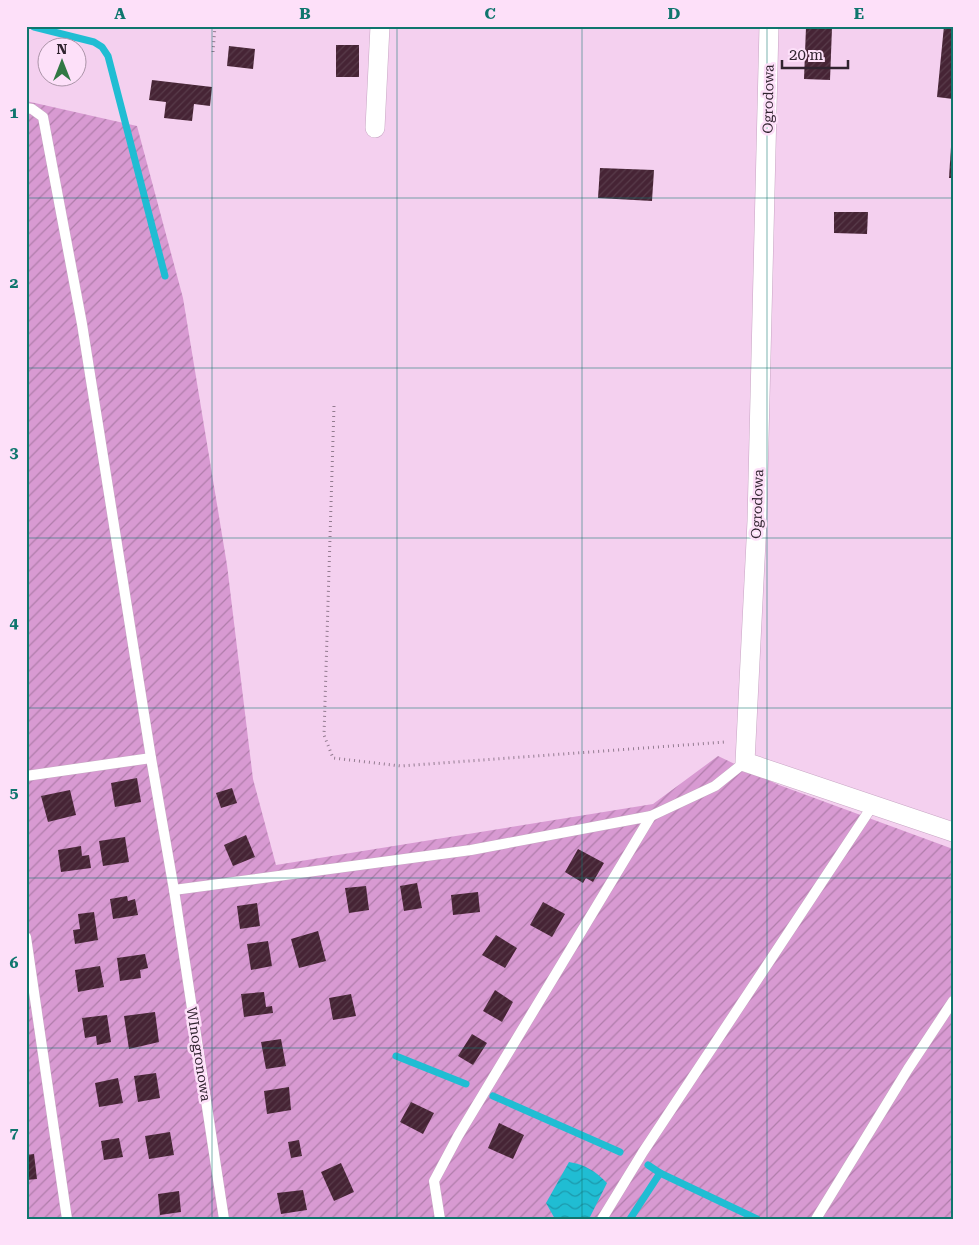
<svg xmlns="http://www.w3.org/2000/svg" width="979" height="1245" font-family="'Roboto Serif',serif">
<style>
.garden{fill:url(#garden-furrows)}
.water{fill:url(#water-waves)}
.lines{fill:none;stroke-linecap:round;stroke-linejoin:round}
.stream{stroke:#20bdd3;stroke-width:7}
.building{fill:url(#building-hatch)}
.lane-casing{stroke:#c7a5c3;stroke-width:11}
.street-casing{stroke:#c7a5c3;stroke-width:20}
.path{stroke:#937b90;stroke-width:3;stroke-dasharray:1 4;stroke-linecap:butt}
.lane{stroke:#fff;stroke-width:10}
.street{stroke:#fff;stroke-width:19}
.grid{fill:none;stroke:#0f766e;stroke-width:1;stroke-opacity:0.55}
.labels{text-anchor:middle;stroke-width:5;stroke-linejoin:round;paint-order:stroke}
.street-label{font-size:14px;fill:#30232f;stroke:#fde0f9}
.neatline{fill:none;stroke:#0f766e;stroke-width:2}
.grid-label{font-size:16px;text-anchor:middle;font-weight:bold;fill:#0f766e}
</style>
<defs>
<pattern id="garden-furrows" width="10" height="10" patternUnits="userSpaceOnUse" patternTransform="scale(1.25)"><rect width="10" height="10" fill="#d89ad2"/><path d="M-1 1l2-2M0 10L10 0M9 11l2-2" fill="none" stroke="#b07dab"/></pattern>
<pattern id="water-waves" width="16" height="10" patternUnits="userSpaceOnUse" patternTransform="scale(1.25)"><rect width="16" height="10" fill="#20bdd3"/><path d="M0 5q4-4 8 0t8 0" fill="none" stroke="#1c99ac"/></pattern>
<pattern id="building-hatch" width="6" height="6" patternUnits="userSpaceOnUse" patternTransform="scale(1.25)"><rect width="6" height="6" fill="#462435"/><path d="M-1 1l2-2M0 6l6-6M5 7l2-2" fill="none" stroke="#583b4a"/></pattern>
</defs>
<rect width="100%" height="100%" fill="#f4d0ef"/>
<!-- garden -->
<polygon class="garden" points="26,101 137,126 183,298 227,565 253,779 276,865 653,804 718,756 779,785 953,849 953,1219 26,1219"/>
<!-- water -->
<path class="water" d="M569,1162c17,3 26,9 38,21l-18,36h-34l-9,-16z"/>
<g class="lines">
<!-- stream -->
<g class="stream">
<polyline points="34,27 94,42 102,47 108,56 165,276"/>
<polyline points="396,1056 466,1084"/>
<polyline points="493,1096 620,1152"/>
<polyline points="648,1165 660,1173 757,1219"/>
<polyline points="630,1219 660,1173"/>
</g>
</g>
<!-- building -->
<g class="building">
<polygon points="944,26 953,26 953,99 937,97"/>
<polygon points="806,27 832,28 830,80 804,79"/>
<rect x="336" y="45" width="23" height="32"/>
<polygon points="229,46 255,49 253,69 227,66"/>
<polygon points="152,80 212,87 210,106 194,104 192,121 164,118 166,102 149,100"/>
<polygon points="951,147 953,147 953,178 949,178"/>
<polygon points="600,168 654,170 652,201 598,198"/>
<polygon points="834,212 868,212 867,234 834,233"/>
<polygon points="137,778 141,802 115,807 111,783"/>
<polygon points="232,788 237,803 221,808 216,793"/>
<polygon points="70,790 76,815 48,822 41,796"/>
<polygon points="246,835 255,857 233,866 224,845"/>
<polygon points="125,837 129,862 103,866 99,841"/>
<polygon points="81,846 82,856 89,855 91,868 61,872 58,850"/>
<polygon points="578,849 604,863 593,882 586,878 583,883 565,872"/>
<polygon points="417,883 422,908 404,911 400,886"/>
<polygon points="366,886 369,910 349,913 345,888"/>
<polygon points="478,892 480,912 453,915 451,895"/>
<polygon points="127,896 128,901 135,899 138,915 113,919 110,899"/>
<polygon points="543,902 565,914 552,937 530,925"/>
<polygon points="257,903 260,926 240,929 237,906"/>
<polygon points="94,912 98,940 75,944 73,930 80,929 78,914"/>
<polygon points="318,931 326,961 299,968 291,939"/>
<polygon points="496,935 517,948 505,968 482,955"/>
<polygon points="268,941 272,966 251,970 247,944"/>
<polygon points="145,954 148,968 140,970 141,978 120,981 117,958"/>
<polygon points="100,966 104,987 78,992 75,970"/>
<polygon points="495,990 513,1002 502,1022 483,1011"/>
<polygon points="264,992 266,1007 272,1006 273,1013 244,1017 241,994"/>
<polygon points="351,994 356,1016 333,1020 329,998"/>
<polygon points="155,1012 159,1042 129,1049 124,1016"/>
<polygon points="107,1015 111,1042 97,1045 96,1036 85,1038 82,1018"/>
<polygon points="472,1034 487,1043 473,1065 458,1056"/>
<polygon points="281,1039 286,1066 266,1069 261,1042"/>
<polygon points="156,1073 160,1098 138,1102 134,1076"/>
<polygon points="118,1078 123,1103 99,1107 95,1083"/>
<polygon points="289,1087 291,1110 267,1114 264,1091"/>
<polygon points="411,1102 434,1113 423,1134 400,1122"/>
<polygon points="499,1123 524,1135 513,1159 488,1148"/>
<polygon points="170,1132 174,1155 149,1159 145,1136"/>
<polygon points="119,1138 123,1157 104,1160 101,1141"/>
<polygon points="299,1140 302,1156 291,1158 288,1142"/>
<polygon points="34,1154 37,1179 26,1180 26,1155"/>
<polygon points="341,1163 354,1192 334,1201 321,1172"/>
<polygon points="303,1190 307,1210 281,1214 277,1193"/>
<polygon points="179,1191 181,1212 160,1215 158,1194"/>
</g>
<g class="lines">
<defs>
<g id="lane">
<polyline points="26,108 32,109 43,117 82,324 151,758"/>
<polyline points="26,776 151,758 174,890 224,1219"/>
<polyline points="174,890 471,850 651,816 715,786 745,762"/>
<polyline points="26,937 67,1219"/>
<polyline points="440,1219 434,1181 458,1136 651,816"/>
<polyline points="602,1219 643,1152 873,805"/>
<polyline points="816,1219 908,1069 953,1001"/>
</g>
<g id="street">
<polyline points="769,26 757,521 745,762 953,832"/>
<polyline points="375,128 380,26"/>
</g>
</defs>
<!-- lane casing -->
<use href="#lane" class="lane-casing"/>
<!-- street casing -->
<use href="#street" class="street-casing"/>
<!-- path -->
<g class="path">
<polyline points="213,52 215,26"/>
<polyline points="334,406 324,735 333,758 401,766 725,742"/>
</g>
<!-- lane -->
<use href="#lane" class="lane"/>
<!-- street -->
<use href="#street" class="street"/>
</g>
<!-- grid -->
<path class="grid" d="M212,26v1193M397,26v1193M582,26v1193M767,26v1193M26,198h927M26,368h927M26,538h927M26,708h927M26,878h927M26,1048h927"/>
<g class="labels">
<!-- street labels -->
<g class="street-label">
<text transform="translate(768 99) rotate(-89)" y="5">Ogrodowa</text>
<text transform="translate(757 504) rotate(-88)" y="5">Ogrodowa</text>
<text transform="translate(199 1054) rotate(81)" y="5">WInogronowa</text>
</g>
</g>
<!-- border -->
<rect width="979" height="1245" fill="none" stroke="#fde0f9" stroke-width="55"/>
<!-- north arrow -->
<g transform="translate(62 62)"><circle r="24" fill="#fde0f9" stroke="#ab94a8"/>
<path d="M0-4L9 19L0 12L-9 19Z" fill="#317844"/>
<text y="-8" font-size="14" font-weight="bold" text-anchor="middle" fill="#30232f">N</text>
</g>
<!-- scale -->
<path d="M782 60v8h66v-8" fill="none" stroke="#30232f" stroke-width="2.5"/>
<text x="789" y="60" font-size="15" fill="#30232f" stroke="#fde0f9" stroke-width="4" paint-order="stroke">20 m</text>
<rect x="28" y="28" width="924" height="1190" class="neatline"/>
<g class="grid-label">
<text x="120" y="19">A</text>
<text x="305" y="19">B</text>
<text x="490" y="19">C</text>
<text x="674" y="19">D</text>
<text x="859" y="19">E</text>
<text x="14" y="118">1</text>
<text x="14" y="288">2</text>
<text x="14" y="458">3</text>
<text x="14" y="628">4</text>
<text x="14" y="798">5</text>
<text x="14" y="968">6</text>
<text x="14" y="1138">7</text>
</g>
</svg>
